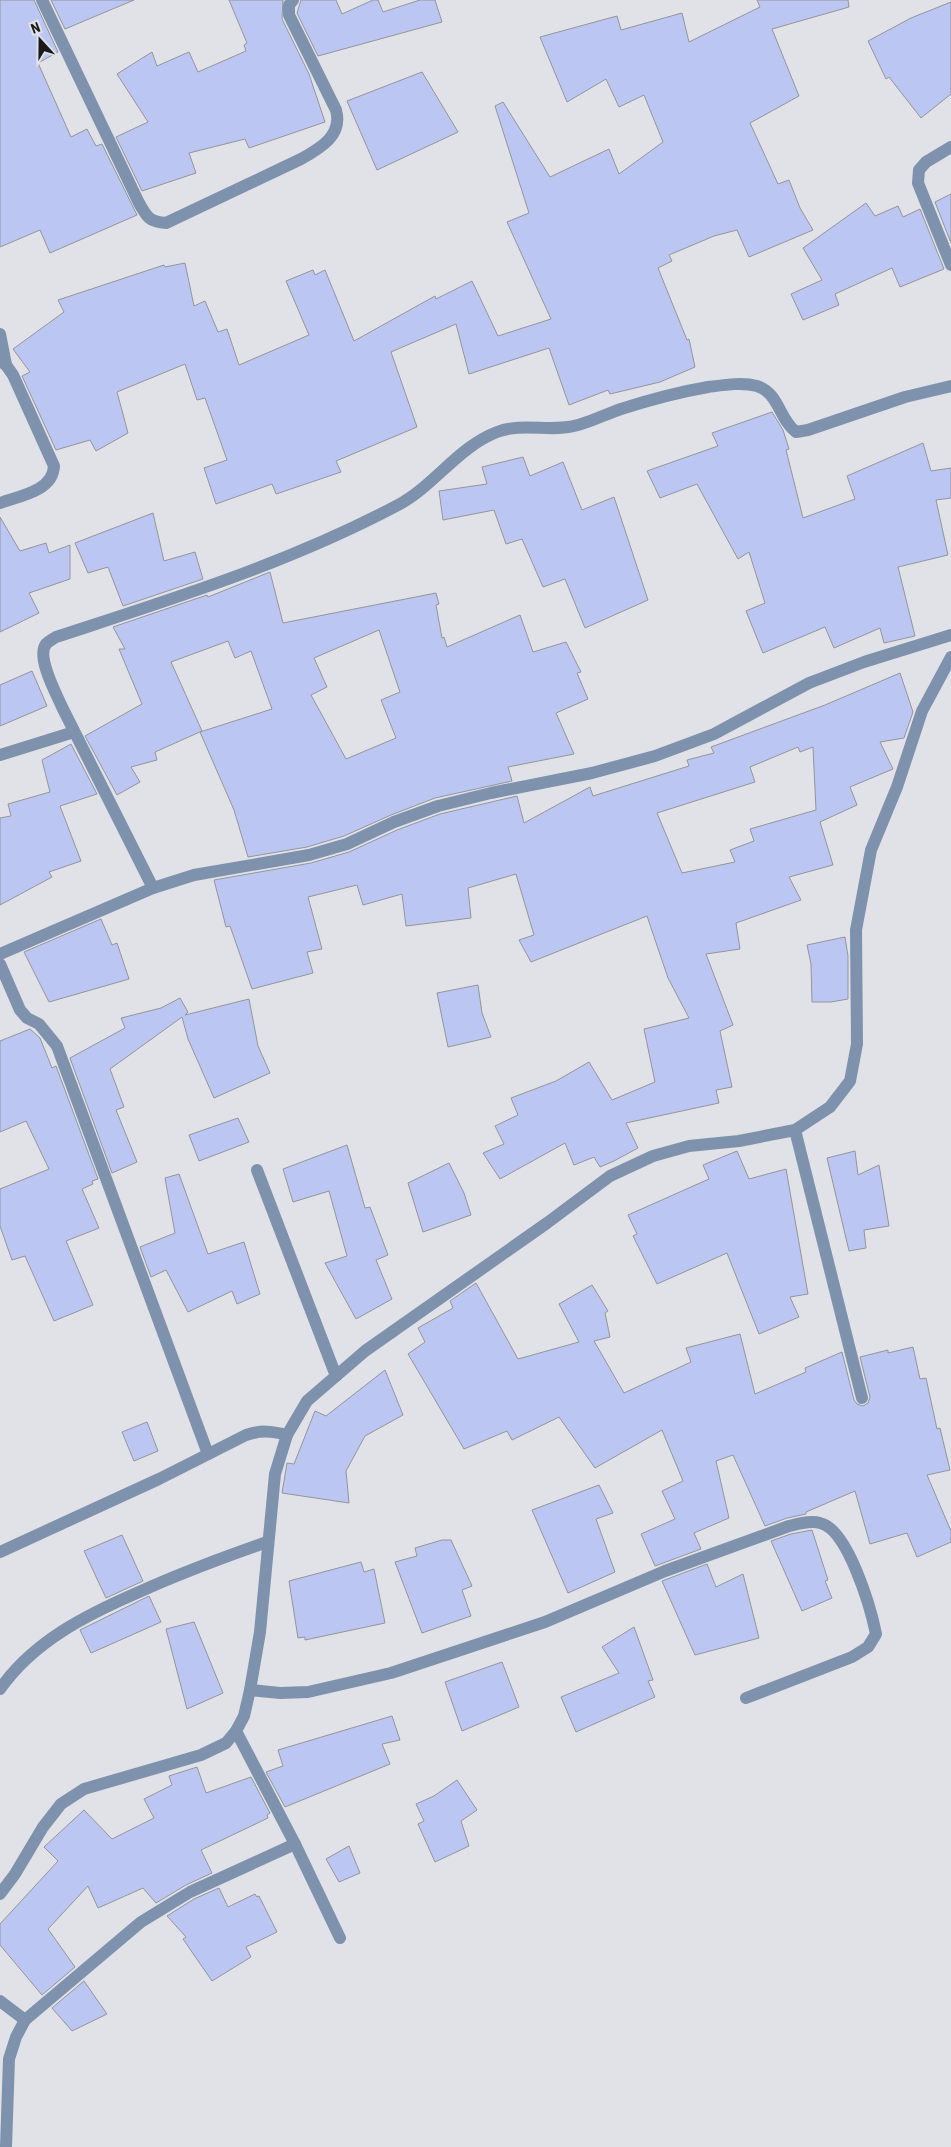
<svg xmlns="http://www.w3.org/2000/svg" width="951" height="2147" font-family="'Roboto Condensed',sans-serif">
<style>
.building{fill:#bbc7f2;stroke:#94959a;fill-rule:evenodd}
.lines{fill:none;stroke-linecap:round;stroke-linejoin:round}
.minor{stroke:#7e92ad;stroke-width:12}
</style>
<rect width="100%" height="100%" fill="#e0e2e7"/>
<!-- building -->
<g class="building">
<polygon points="0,0 34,0 58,52 38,63 71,137 87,129 96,146 102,144 137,215 50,253 40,230 0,247"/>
<polygon points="51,0 134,0 65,29"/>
<polygon points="229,0 283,0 282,19 309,74 325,122 249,148 245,139 189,153 196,173 142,191 116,137 148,122 117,74 152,52 157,66 189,52 198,72 246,51 244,45 247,43"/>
<polygon points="301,0 336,0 342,14 373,0 378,0 383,12 420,0 435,0 442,22 318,56 297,13"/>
<polygon points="757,0 848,0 849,7 772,29 799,96 750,123 778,184 789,180 800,208 813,230 749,257 737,230 714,236 669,255 672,261 658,268 687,340 689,339 695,367 660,382 610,394 608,390 569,405 549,348 469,374 456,324 391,352 417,427 336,461 341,472 276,494 272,484 216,504 204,468 227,460 205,398 197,400 185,364 117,392 128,433 96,451 90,440 56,450 22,376 30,372 13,349 64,312 58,300 164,265 165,267 185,263 194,306 205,301 218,332 227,329 239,365 309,335 286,281 313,270 315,275 325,270 354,341 435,296 436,299 472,281 498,336 551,319 507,222 529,213 495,106 503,102 550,177 609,149 619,174 663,142 644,95 619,107 606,79 567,102 540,37 617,16 621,30 682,13 689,42 760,7"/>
<polygon points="951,2 951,94 921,118 889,77 886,79 868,41 911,18"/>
<polygon points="422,72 458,132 377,170 347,101"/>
<polygon points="951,194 951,243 935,202"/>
<polygon points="866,203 875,216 898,206 903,217 920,209 944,269 900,287 892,268 835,294 839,305 803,320 791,294 822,280 803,248"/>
<polygon points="772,412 783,430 789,449 786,450 803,518 855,499 847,476 923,443 931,471 951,468 951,498 936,500 948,555 898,567 915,636 884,643 880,628 834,648 825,627 763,653 746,611 765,603 749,552 738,559 697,484 660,498 647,471 718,446 712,433"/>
<polygon points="523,457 530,476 563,462 582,510 614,497 648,600 585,628 565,579 543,587 522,539 506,544 494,510 443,520 439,491 487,484 482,467"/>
<polygon points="153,513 164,561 195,552 203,579 123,606 108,567 88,573 75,543"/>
<polygon points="0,517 20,551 46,543 49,553 70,545 70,579 29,593 39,613 0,632"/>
<path d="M270,572l13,51 153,-30 3,11 -3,1 6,33 2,-1 3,10 73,-32 13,37 33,-10 15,30 -4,1 11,26 -32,14 18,41 -66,13 4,14 -77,17 -44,17 -47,21 -37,11 -59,10 -14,-47 -34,-78 72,-23 -21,-58 -16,7 -7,-17 -57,21 31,69 -47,21 2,8 -26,7 9,15 -23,13 -32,-59 57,-32 -23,-55h6l-12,-22 94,-32 1,2zM379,630l21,62 -19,8 15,38 -50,21 -35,-64 16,-8 -13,-29z"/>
<polygon points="32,671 47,706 0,726 0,685"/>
<path d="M900,673l13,39 -9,26 -24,4 13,27 -43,18 7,18 -37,17 13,43 -44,12 12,23 -65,23 4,26 -34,5 27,71 -13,6 12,56 -16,3 3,13 -93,20 12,25 -24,13 -14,6 -6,-10 -20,8 -9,-22 -65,36 -17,-26 21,-9 -9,-18 23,-11 -7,-17 45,-17 33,-19 23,38 43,-18 -11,-53 45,-11 -21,-40 -21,-62 -116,46 -12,-22 15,-5 -18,-61 -48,14 3,30 -65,8 -4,-32 -39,11 -6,-20 -49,12 14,52 -15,3 6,21 -61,16 -22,-63 -4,1 -12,-47 97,-17 38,-11 48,-22 43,-16 77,-18 7,27 66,-36 3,9 96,-30 -2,-6 27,-7 -3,-6 114,-42zM798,747l2,5 13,-5 3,63 -66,19 4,12 -24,9 5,12 -53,11 -25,-60 98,-31 -5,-15z"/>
<polygon points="71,744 97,794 60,806 81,861 49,872 52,877 0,905 0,818 11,816 8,804 50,792 42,760"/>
<polygon points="101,919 112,945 117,943 129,979 49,1002 24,952"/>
<polygon points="845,937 848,956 848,999 831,1002 812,1002 811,964 807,945"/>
<polygon points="478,985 482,1013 491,1037 448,1047 437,993"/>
<polygon points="180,998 188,1012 185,1015 249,999 258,1046 270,1073 214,1098 188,1039 182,1017 110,1069 124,1107 116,1110 137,1162 112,1173 70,1058 125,1028 121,1018 161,1008"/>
<polygon points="30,1029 40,1038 52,1068 56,1066 98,1179 92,1181 93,1184 82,1189 99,1228 66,1241 93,1305 54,1321 25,1256 12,1260 0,1226 0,1189 49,1169 26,1121 0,1132 0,1041"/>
<polygon points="238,1118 249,1142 199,1161 189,1135"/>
<polygon points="347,1145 365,1208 370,1207 388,1255 376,1260 392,1299 356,1319 325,1263 347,1256 329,1191 293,1202 283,1169"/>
<polygon points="737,1151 749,1179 786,1169 808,1294 790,1297 799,1317 759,1334 727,1253 657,1284 633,1236 637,1234 628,1215 709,1179 703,1165"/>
<polygon points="855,1151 858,1175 879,1165 889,1226 864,1230 866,1248 849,1251 827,1158"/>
<polygon points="449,1163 464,1193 471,1215 423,1232 408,1183"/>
<polygon points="179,1174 208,1254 244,1242 260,1294 237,1304 232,1291 188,1312 166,1270 151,1277 140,1247 175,1233 165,1178"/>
<polygon points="476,1283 518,1359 579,1342 559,1304 592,1285 608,1311 605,1313 610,1337 594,1341 624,1393 691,1362 686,1348 740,1334 755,1394 806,1372 805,1368 842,1352 854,1400 857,1404 863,1406 868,1403 870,1397 860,1357 888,1350 888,1353 913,1347 920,1379 926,1378 937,1429 940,1428 950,1470 927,1475 951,1531 951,1542 917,1557 907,1533 870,1544 855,1491 806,1512 806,1514 787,1518 765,1526 733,1455 716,1461 729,1518 694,1533 701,1549 655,1566 641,1534 675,1519 662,1491 683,1481 662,1430 595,1468 559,1417 512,1440 507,1431 464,1449 408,1354 425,1342 418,1328 453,1308 450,1301"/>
<polygon points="385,1370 403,1415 365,1436 346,1471 349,1503 282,1493 287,1463 294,1464 315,1411 326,1416"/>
<polygon points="147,1422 158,1451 134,1461 122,1432"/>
<polygon points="599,1485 613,1513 596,1519 615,1572 568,1593 532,1510"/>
<polygon points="812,1530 828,1580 825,1581 832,1598 802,1611 771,1541 791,1534"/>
<polygon points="122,1535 143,1581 106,1598 84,1551"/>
<polygon points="442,1540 451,1540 472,1586 462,1590 471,1616 422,1633 395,1562 417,1556 415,1548"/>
<polygon points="361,1562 364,1572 374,1569 385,1623 305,1640 305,1637 298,1638 289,1581"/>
<polygon points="707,1564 716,1587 743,1574 759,1638 695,1655 662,1581"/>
<polygon points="149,1596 161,1622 91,1653 80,1630"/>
<polygon points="194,1622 223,1693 187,1709 166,1629"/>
<polygon points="634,1627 653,1680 648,1681 655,1697 576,1732 561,1697 619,1673 602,1647"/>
<polygon points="502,1662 519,1707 462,1731 445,1682"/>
<polygon points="392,1716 400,1740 382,1744 390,1764 285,1807 266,1772 283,1766 278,1750"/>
<polygon points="197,1767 206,1793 251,1777 270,1813 267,1815 268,1818 201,1850 212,1873 186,1885 156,1903 143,1888 98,1908 88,1886 48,1929 75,1967 42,1995 0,1945 0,1924 58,1861 44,1847 84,1810 112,1839 154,1818 144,1799 172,1785 169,1776"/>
<polygon points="457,1780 477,1810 461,1821 469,1846 435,1862 418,1824 424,1821 416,1804 434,1796"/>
<polygon points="349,1846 360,1873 339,1882 326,1859"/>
<polygon points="219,1888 228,1907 255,1894 257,1897 259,1896 277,1932 246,1947 251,1957 212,1981 183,1939 186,1937 167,1916 194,1899"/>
<polygon points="84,1981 107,2014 72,2031 52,2008"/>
</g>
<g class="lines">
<!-- minor -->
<g class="minor">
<path d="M42,0l97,203c8,14 10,19 27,20l135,-64c20,-11 42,-24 35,-49l-47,-95v-10l4,-5"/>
<polyline points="951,147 926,162 919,170 918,183 951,265"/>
<polyline points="0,334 6,365"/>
<path d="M0,361l6,4 7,10 41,91c-1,25 -34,30 -54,37"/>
<polyline points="0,755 74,732"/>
<path d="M153,888l-91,-181c-6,-14 -26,-50 -16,-63 3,-3 7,-5 10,-7 116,-38 233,-74 342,-132 36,-19 60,-58 99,-73 27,-10 54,1 81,-7 15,-4 28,-11 43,-16 28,-9 58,-17 87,-22 16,-2 34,-5 49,-1 22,7 22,33 39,46l12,-2 97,-33 46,-11"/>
<polyline points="0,954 153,888 194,875 309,855 347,844 394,822 438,806 491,793 592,773 655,756 714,734 809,683 864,662 951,635"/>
<polyline points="0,964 20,1010 27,1018 39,1024 57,1046 208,1454"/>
<polyline points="795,1130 862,1398"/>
<polyline points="257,1170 336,1376"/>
<path d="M0,1552l159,-73 87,-44c15,-5 25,-4 41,0"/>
<path d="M0,1689c34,-48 86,-74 139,-97 42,-19 85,-35 128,-50"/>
<path d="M250,1690l30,3 28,-1 83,-19 154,-51 120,-51 124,-45c9,-2 21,-6 31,-3 28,6 51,86 56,111l-8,13 -16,10 -106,41"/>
<polyline points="236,1731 295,1844 340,1938"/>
<polyline points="0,1894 15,1874 43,1827 61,1804 84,1789 201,1755 226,1743 236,1731 244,1716 250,1690 260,1632 275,1474 287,1435 307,1401 365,1351 547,1223 610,1176 653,1156 689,1146 739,1141 795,1130 830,1107 850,1081 857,1044 856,930 871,850 897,787 922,711 951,657"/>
<polyline points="0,2001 25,2020"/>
<polyline points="6,2147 9,2059 16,2037 25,2020 141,1922 190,1892 295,1844"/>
</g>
</g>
<!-- north arrow -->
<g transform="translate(40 40) rotate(339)" stroke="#e0e2e7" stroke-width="4" paint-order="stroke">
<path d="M0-4L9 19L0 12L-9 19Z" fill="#1a1a1c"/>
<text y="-8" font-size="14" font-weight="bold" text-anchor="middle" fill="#1a1a1c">N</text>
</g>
</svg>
